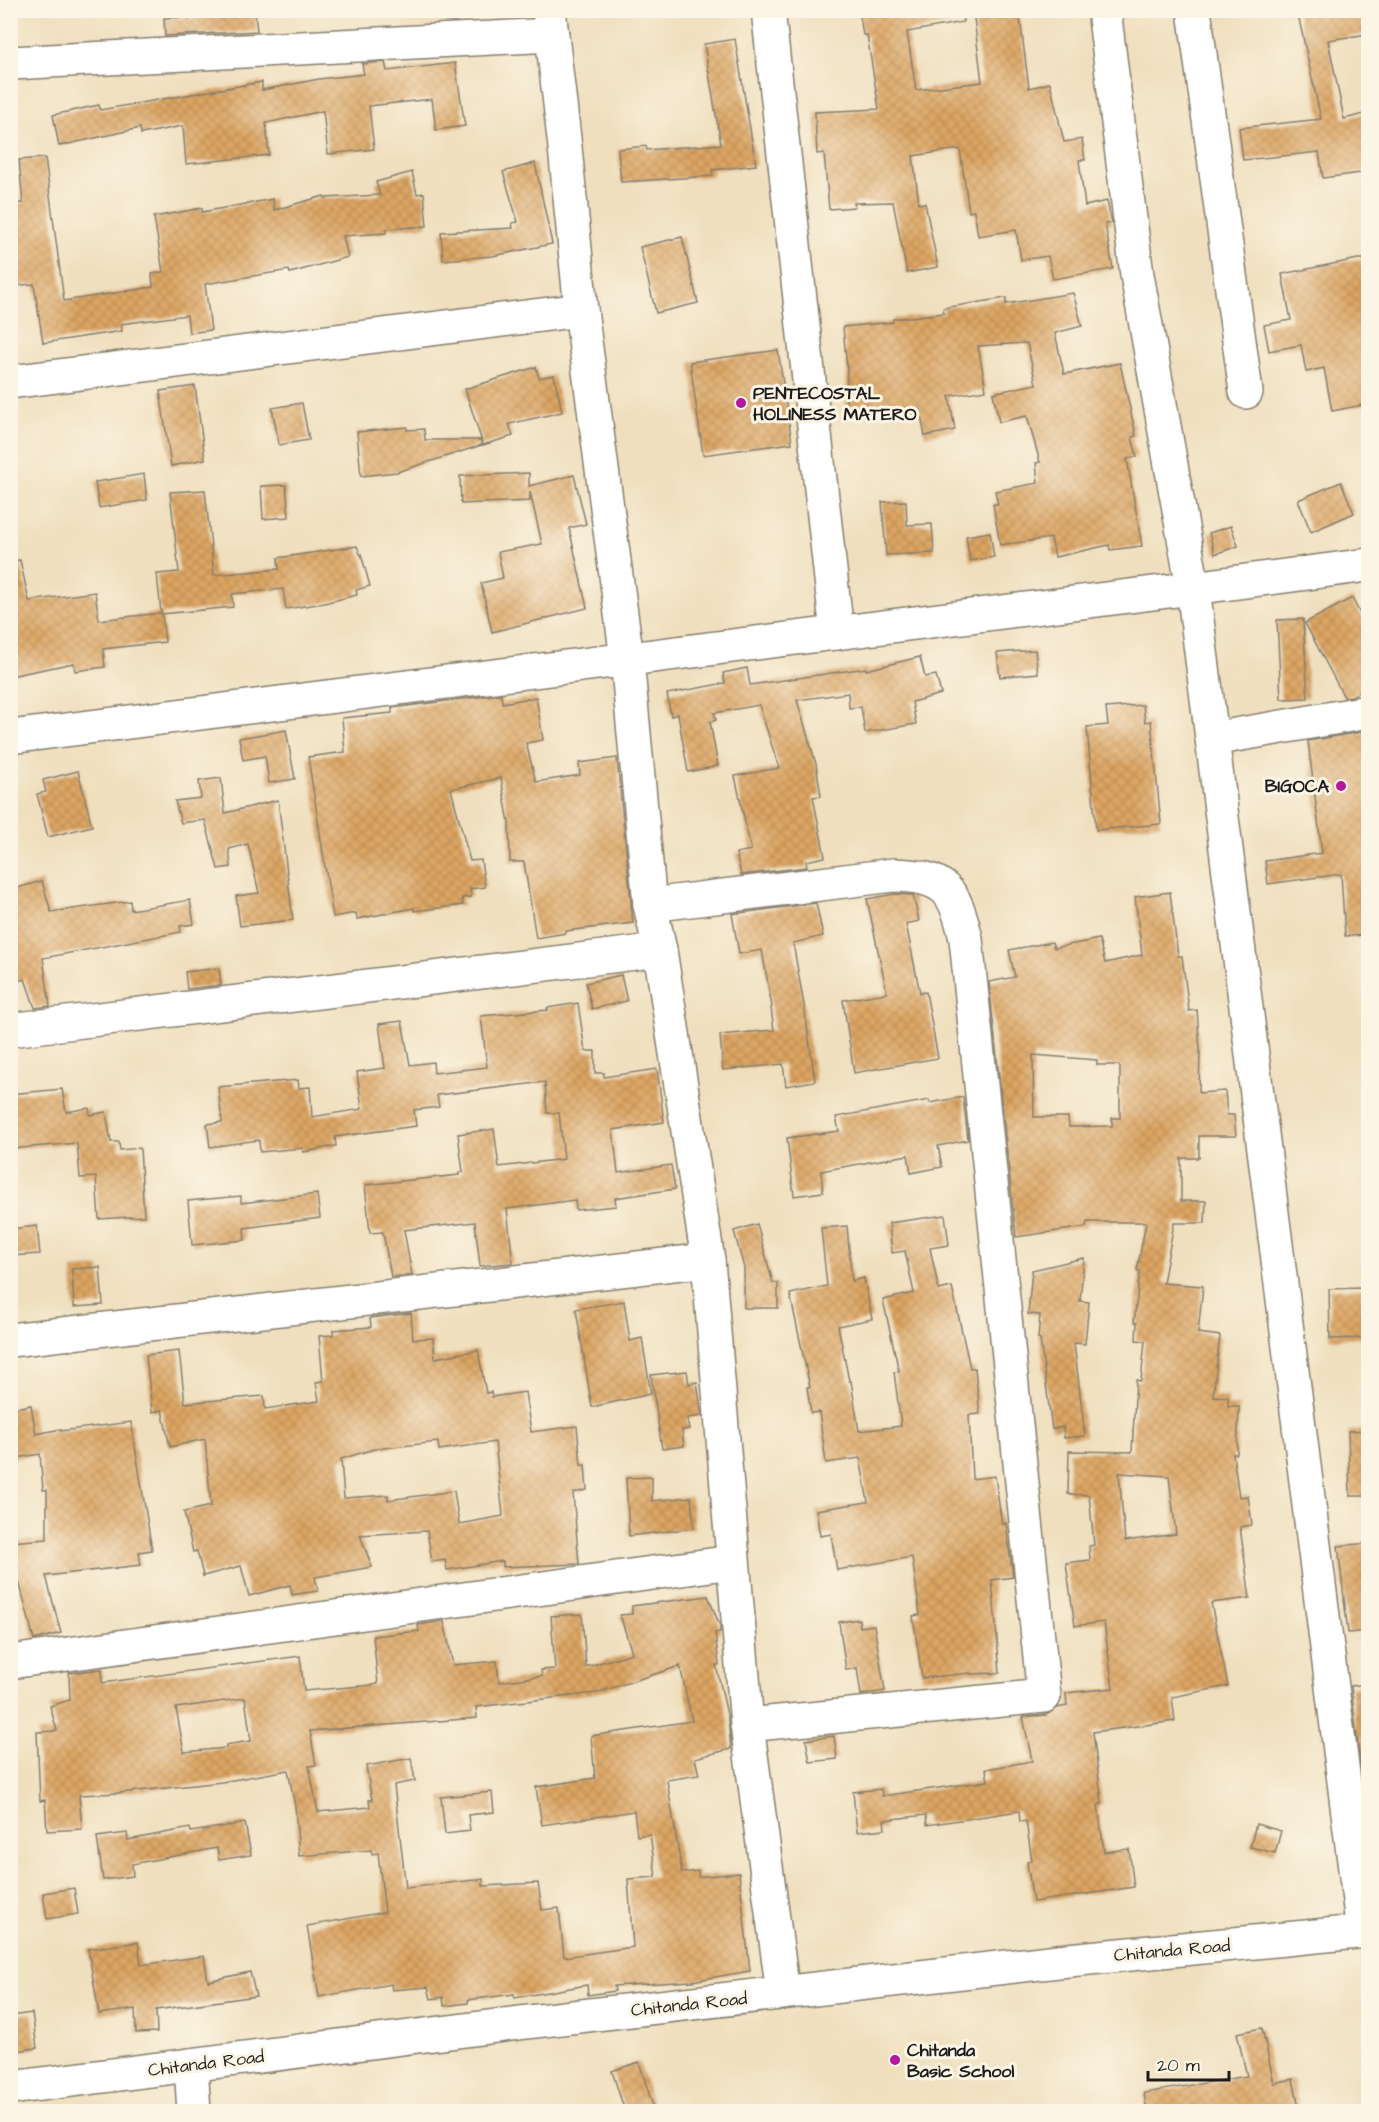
<svg xmlns="http://www.w3.org/2000/svg" width="1379" height="2122" font-family="'Architects Daughter',sans-serif">
<style>
.building{fill:url(#building-cross-hatch);fill-rule:evenodd}
.lines{fill:none;stroke-linecap:round;stroke-linejoin:round}
.minor-casing{stroke:#867e6d;stroke-width:36}
.minor{stroke:#fff;stroke-width:33}
.poi-dot{fill:#b5179e;stroke:#fcf5e5;stroke-width:2}
.labels{text-anchor:middle;stroke-width:6;stroke-linejoin:round;paint-order:stroke}
.poi-label{font-size:18px;font-weight:bold;fill:#1c1c1c;stroke:#fcf5e5;text-anchor:start}
.street-label{font-size:18px;fill:#1c1c1c;stroke:#fcf5e5}
</style>
<defs>
<pattern id="building-cross-hatch" width="8" height="8" patternUnits="userSpaceOnUse" patternTransform="scale(1.5)"><rect width="8" height="8" fill="#dca562"/><path d="M0 0l8 8M0 8l8-8" fill="none" stroke="#bc8d54"/></pattern>
</defs>
<rect width="100%" height="100%" fill="#fcf5e5"/>
<filter id="ink" filterUnits="userSpaceOnUse"><feTurbulence type="fractalNoise" baseFrequency=".0167" numOctaves="2"/><feDisplacementMap in="SourceGraphic" scale="12" xChannelSelector="R" yChannelSelector="G"/><feConvolveMatrix kernelMatrix="1 2 1 2 8 2 1 2 1" color-interpolation-filters="sRGB"/></filter>
<filter id="wash" filterUnits="userSpaceOnUse"><feTurbulence type="fractalNoise" baseFrequency=".008" numOctaves="4" result="noise"/><feDisplacementMap in="SourceGraphic" scale="24" xChannelSelector="R" yChannelSelector="G"/><feGaussianBlur stdDeviation="1.35" result="paint"/><feColorMatrix in="noise" values="0 0 0 0 0 0 0 0 0 0 0 0 0 0 0 0 0 1.4 0 .05"/><feComposite in="paint" operator="in"/></filter>
<g filter="url(#wash)">
<rect width="100%" height="100%" fill="#efdfbe"/>
<g id="blocks">
<!-- building -->
<g class="building">
<polygon points="859,10 962,10 963,22 907,32 916,90 982,82 973,10 1019,10 1029,88 1050,83 1064,142 1082,139 1085,160 1079,160 1085,206 1107,201 1112,223 1105,224 1113,269 1053,279 1048,256 1021,260 1016,230 978,236 974,211 969,212 960,149 913,156 919,204 925,203 938,267 907,273 893,202 854,203 855,207 829,209 824,153 817,154 815,112 879,109 867,35 863,35"/>
<polygon points="1297,10 1368,10 1368,34 1328,40 1344,119 1368,113 1368,172 1323,178 1319,152 1243,160 1239,128 1321,119"/>
<polygon points="255,13 257,31 165,36 164,18 189,17 189,19"/>
<polygon points="735,39 756,165 712,170 713,176 621,182 618,149 646,146 647,150 721,144 704,44"/>
<polygon points="385,62 387,71 455,63 465,126 436,130 432,99 369,106 374,149 328,154 323,111 266,123 269,155 186,164 183,126 141,134 140,128 59,146 53,115 99,105 100,110 262,82 262,90 319,79 364,74 362,64"/>
<polygon points="45,158 64,301 153,287 152,274 163,272 154,217 202,208 202,212 273,199 274,210 324,196 325,198 380,195 376,182 412,172 417,194 424,193 427,226 386,229 386,233 343,236 348,257 290,273 289,270 205,284 211,330 189,333 187,315 121,324 122,331 43,343 34,284 10,286 10,204 23,203 19,160"/>
<polygon points="535,163 552,244 493,256 443,260 441,232 513,228 512,223 518,222 503,172"/>
<polygon points="682,237 698,303 656,313 640,247"/>
<polygon points="1358,259 1364,259 1368,281 1368,404 1332,411 1324,368 1306,372 1301,345 1269,351 1264,325 1291,320 1282,274"/>
<polygon points="1073,293 1082,326 1055,333 1064,374 1120,363 1136,436 1132,437 1137,457 1127,459 1142,546 1110,550 1109,545 1055,557 1051,538 1000,545 993,504 998,504 995,491 1038,483 1036,463 1040,462 1027,416 999,422 993,393 1036,384 1027,343 978,346 986,390 949,396 955,430 925,436 920,410 846,407 847,369 843,327 893,322 893,319 944,313 943,308 1006,298 1006,304"/>
<polygon points="778,350 792,443 703,455 690,362"/>
<polygon points="536,367 539,378 554,375 562,412 509,424 513,436 483,445 465,389"/>
<polygon points="195,386 205,459 171,466 160,391"/>
<polygon points="302,403 309,440 279,445 272,408"/>
<polygon points="407,427 407,430 424,429 425,440 481,440 482,445 397,472 361,476 357,432"/>
<polygon points="529,473 529,486 574,475 586,524 569,528 587,608 492,632 481,583 503,578 498,552 542,544 530,492 530,501 461,504 460,476"/>
<polygon points="144,474 147,500 99,508 95,482"/>
<polygon points="1341,482 1354,513 1311,532 1298,500"/>
<polygon points="286,485 289,517 263,519 261,486"/>
<polygon points="205,490 214,575 279,569 278,558 357,546 360,554 361,554 370,586 356,590 357,595 324,603 286,609 283,589 232,594 233,607 162,614 165,642 103,649 105,667 75,671 74,663 10,676 10,561 20,560 29,601 95,592 99,620 161,613 157,574 179,572 170,492"/>
<polygon points="906,501 907,525 932,524 934,553 886,555 882,502"/>
<polygon points="1231,526 1238,546 1215,554 1209,533"/>
<polygon points="990,532 994,557 970,561 966,536"/>
<polygon points="1352,598 1368,629 1368,687 1352,696 1344,697 1305,623"/>
<polygon points="1303,619 1308,698 1281,699 1277,620"/>
<polygon points="1035,650 1038,673 1000,677 997,653"/>
<polygon points="920,657 925,677 936,675 941,694 912,702 916,724 865,733 861,707 849,708 848,693 797,700 816,764 821,796 813,797 825,857 806,861 807,867 741,875 736,853 751,850 735,776 779,768 759,705 714,713 716,720 710,722 718,766 688,772 678,714 671,716 667,694 725,683 723,673 747,668 750,685 866,668 866,670"/>
<polygon points="501,694 502,703 536,697 543,740 526,743 536,782 580,775 579,763 617,758 633,923 566,931 566,933 536,938 524,862 510,862 509,823 501,778 451,789 470,861 481,860 485,887 470,889 471,897 462,898 463,905 414,911 414,908 357,919 356,913 333,917 308,757 345,752 342,718 392,713 392,708"/>
<polygon points="1143,705 1145,722 1151,721 1161,824 1096,830 1087,727 1108,725 1106,708"/>
<polygon points="286,730 295,779 269,783 265,756 243,760 239,738"/>
<polygon points="1368,731 1368,935 1345,936 1341,874 1268,884 1265,861 1322,853 1308,741"/>
<polygon points="78,771 92,826 48,837 37,794 46,792 43,780"/>
<polygon points="221,778 225,813 278,800 293,920 240,926 236,896 259,893 248,844 229,849 231,867 218,869 205,820 181,823 175,801 201,798 199,781"/>
<polygon points="42,881 51,912 130,901 131,910 190,900 194,924 180,926 181,932 43,958 50,1006 35,1008 25,979 17,981 10,959 10,890"/>
<path d="M1170,892l8,64h4l7,55 8,-1 3,40 -1,43 26,-2 2,24h7l2,21h-37v22h-18v43h25l-1,22h-31l-11,60 40,3 -5,47 22,3 -7,60 15,1v9h11l-2,48h-4l6,43 9,-1 4,29 -12,2 10,71 -39,5 17,83 -56,11 3,24 -82,11 9,72 -4,1 6,47 25,-3 5,38 -101,15 -6,-40 5,-1 -6,-40 -6,1 -1,-11 -92,14 -1,-10 -42,5 1,9 -28,3 -4,-40 28,-3 1,7 106,-15 -2,-12 46,-8 -9,-44 23,-2 11,-7 10,-2 -1,-13 47,-5 -9,-66 -29,4 -9,-63 24,-3 -1,-14 5,-1 -5,-50 -21,-1 1,-43 63,1 4,-72 5,1 4,-40 -9,-1 1,-17 -3,-1 6,-51h-3l9,-49h-59l-1,5 -70,10 -27,-255 26,-5 -6,-27 43,-8 2,6 45,-9 6,24 37,-8 -7,-58zM1033,1055l64,5v5h21l2,2v51h-8v8l-43,1 -1,-10h-34zM1119,1473l50,3 7,58 -51,7z"/>
<polygon points="894,894 913,895 919,921 906,924 920,993 926,992 938,1058 854,1073 843,1000 887,993 867,899"/>
<polygon points="816,903 823,936 793,943 804,1005 815,1081 786,1086 783,1064 723,1070 720,1035 774,1030 771,1008 772,1007 762,950 739,954 732,914"/>
<polygon points="219,968 221,985 187,989 185,972"/>
<polygon points="621,975 627,1001 592,1009 586,983"/>
<polygon points="578,1003 585,1051 595,1051 595,1073 604,1073 604,1077 657,1069 664,1122 613,1130 618,1173 671,1165 675,1189 615,1198 616,1206 576,1210 575,1200 507,1209 513,1263 480,1266 475,1222 404,1230 412,1275 391,1277 383,1232 370,1233 365,1185 459,1175 459,1173 463,1172 458,1134 494,1129 499,1167 564,1159 559,1113 547,1113 545,1082 437,1095 439,1107 414,1110 416,1126 335,1137 336,1146 303,1152 303,1148 260,1152 259,1140 210,1147 207,1124 222,1122 218,1087 298,1080 299,1088 310,1087 312,1117 362,1109 357,1072 385,1068 379,1024 402,1021 410,1065 433,1062 434,1073 487,1067 481,1016 548,1010 547,1008"/>
<polygon points="62,1089 66,1112 89,1108 90,1115 106,1112 111,1142 119,1142 120,1150 140,1148 144,1216 99,1219 96,1177 80,1178 77,1143 10,1149 10,1094"/>
<polygon points="963,1097 968,1140 938,1146 942,1167 911,1173 908,1155 821,1171 823,1192 794,1196 787,1138 839,1131 836,1117 929,1100 930,1103"/>
<polygon points="317,1194 320,1218 244,1228 245,1240 192,1245 188,1201 241,1196 241,1203"/>
<polygon points="945,1215 949,1245 930,1248 939,1290 952,1287 970,1368 975,1368 980,1414 969,1415 972,1479 995,1476 1002,1525 1006,1523 1013,1577 992,1580 1000,1673 970,1674 970,1673 922,1678 913,1616 920,1615 912,1557 837,1570 831,1534 820,1536 816,1510 868,1502 860,1458 826,1463 819,1412 811,1413 807,1387 810,1387 790,1294 827,1286 821,1228 847,1226 852,1281 864,1278 872,1319 838,1326 849,1381 851,1381 859,1431 901,1426 894,1372 899,1371 883,1300 914,1293 905,1251 892,1253 889,1223"/>
<polygon points="757,1224 773,1283 778,1283 778,1308 744,1308 744,1268 734,1231"/>
<polygon points="37,1226 40,1254 10,1256 10,1229"/>
<polygon points="1084,1258 1080,1301 1089,1302 1085,1344 1074,1343 1085,1436 1064,1438 1063,1427 1052,1429 1040,1339 1038,1338 1040,1315 1028,1314 1032,1270"/>
<polygon points="100,1267 103,1305 74,1307 72,1269"/>
<polygon points="1362,1288 1363,1338 1330,1339 1329,1289"/>
<polygon points="624,1301 630,1341 642,1338 651,1394 592,1407 576,1309"/>
<path d="M411,1313l2,26 20,-1 2,20 43,-8 8,43 5,-1 1,5 33,-5 6,40 46,-6 4,39h4l2,25 -14,3 6,71 -76,3v-6l-56,9 -2,-10 -13,2 -5,-31 -67,4 12,32 -57,10 3,14 -26,4 -2,-10 -41,11 -8,-30 -38,10 -6,-25 -4,1 -9,-40 27,-6 -6,-67 -35,8 -8,-37 -10,2 -6,-57 33,-4 6,52 79,-7 1,13 54,-8 -3,-19 7,-1 -4,-45 14,-1v-5l38,-3 -1,-9zM438,1442l1,8 56,-8 8,74 -44,8 -5,-33 -66,9v-5l-44,3 -3,-39 33,-10z"/>
<polygon points="687,1371 689,1384 697,1382 702,1416 687,1418 689,1429 682,1430 684,1446 662,1449 651,1375"/>
<polygon points="31,1405 36,1434 61,1429 61,1431 131,1422 152,1550 139,1552 141,1565 46,1576 61,1633 34,1640 10,1545 10,1542 47,1539 47,1490 43,1490 40,1454 10,1459 10,1409"/>
<polygon points="1368,1430 1368,1496 1350,1496 1348,1431"/>
<polygon points="652,1477 652,1501 691,1497 694,1528 629,1536 626,1478"/>
<polygon points="1368,1543 1368,1631 1348,1633 1338,1546"/>
<path d="M708,1596l12,30v6l-5,1 4,32h-3l12,54 3,30 -36,9 4,17 -32,5 15,93 16,-2v6l41,-4 11,98 -58,10 -78,5 1,5 -27,4 -1,-10 -72,13 -1,-4 -46,6v3l-24,3 -1,-9 -12,2 -3,-12 -36,3 -1,-6 -72,13 -12,-71 78,-14 -7,-59 -6,1 -1,-4 -72,6 -4,-50 -7,-36 -66,12 -103,11 -40,2 3,34 -35,2 -2,-31 -5,1 -3,-69 20,-1 -7,-25 20,-6 -1,-27 33,-4v14l198,-27 4,35 69,-6 5,-1 -5,-48 46,-5 -1,-6 26,-4 9,44 44,-4 2,21 43,-6 -1,-6 14,-1 -4,-53 31,-2 4,53 46,-14 -12,-38 12,-1v-8zM680,1666l12,55 -101,15 4,42 -59,9 6,38 92,-14 3,25 13,-2 6,43 -28,2 5,68 -69,10 -5,-49 -17,2 -4,-27 -55,3v-7l-77,9 -12,-103 21,-4 -4,-23 -45,8 6,34h-3l1,7 -52,5 -9,-46 7,-1 -6,-34 167,-13 -1,-11 120,-14zM245,1698l6,43 -25,4v3l-42,4 -8,-44z"/>
<polygon points="859,1619 860,1627 874,1625 885,1691 861,1695 857,1668 846,1670 839,1622"/>
<polygon points="1368,1684 1368,1769 1361,1770 1351,1686"/>
<polygon points="834,1736 837,1759 810,1762 806,1740"/>
<polygon points="492,1792 494,1812 468,1815 470,1831 445,1834 441,1797"/>
<polygon points="245,1823 251,1855 219,1860 217,1848 132,1864 133,1876 103,1880 97,1837 127,1833 128,1840 190,1828 191,1832"/>
<polygon points="1256,1824 1281,1831 1275,1853 1250,1847"/>
<polygon points="74,1888 78,1914 47,1919 43,1893"/>
<polygon points="138,1942 141,1965 204,1956 208,1981 250,1972 256,1996 156,2010 157,2032 136,2033 135,2009 99,2014 88,1949"/>
<polygon points="32,2013 37,2048 10,2052 10,2016"/>
<polygon points="1262,2028 1274,2083 1293,2079 1300,2112 1147,2112 1144,2093 1247,2076 1237,2033"/>
<polygon points="639,2062 653,2106 637,2112 625,2112 612,2071"/>
</g>
</g>
</g>
<g filter="url(#ink)">
<use href="#blocks" fill-opacity="0" stroke="#867e6d" stroke-width="1.5"/>
<g class="lines">
<defs>
<g id="minor">
<polyline points="549,10 565,147 581,310 627,659 650,905 660,950 708,1260 747,1725 783,1993"/>
<polyline points="768,10 837,633"/>
<polyline points="1104,10 1137,275 1193,588 1363,1932"/>
<polyline points="1194,10 1246,392"/>
<polyline points="10,63 552,35"/>
<polyline points="10,382 581,310"/>
<polyline points="10,737 1193,588 1368,565"/>
<polyline points="1212,739 1368,712"/>
<path d="M650,905l243,-30c52,1 62,14 73,64l78,757 -297,29"/>
<polyline points="10,1030 660,950"/>
<polyline points="10,1340 708,1260"/>
<polyline points="10,1662 732,1562"/>
<polyline points="191,2065 194,2112"/>
<polyline points="10,2088 519,2023 1058,1961 1368,1931"/>
</g>
</defs>
<!-- minor casing -->
<use href="#minor" class="minor-casing"/>
<!-- minor -->
<use href="#minor" class="minor"/>
</g>
</g>
<!-- markers -->
<g class="poi-dot">
<circle cx="741" cy="403" r="6"/>
<circle cx="1341" cy="786" r="6"/>
<circle cx="895" cy="2060" r="6"/>
</g>
<g class="labels">
<!-- poi labels -->
<g class="poi-label">
<text x="753" y="399">PENTECOSTAL<tspan x="753" dy="21">HOLINESS MATERO</tspan></text>
<text x="1329" y="792" text-anchor="end">BIGOCA</text>
<text x="907" y="2056">Chitanda<tspan x="907" dy="21">Basic School</tspan></text>
</g>
<!-- street labels -->
<g class="street-label">
<text transform="translate(1172 1950) rotate(-5)" y="6">Chitanda Road</text>
<text transform="translate(689 2004) rotate(-6)" y="6">Chitanda Road</text>
<text transform="translate(206 2063) rotate(-7)" y="6">Chitanda Road</text>
</g>
</g>
<!-- margin -->
<rect width="1379" height="2122" fill="none" stroke="#fcf5e5" stroke-width="36"/>
<!-- scale -->
<path d="M1148 2071v9h81v-9" fill="none" stroke="#1c1c1c" stroke-width="3"/>
<text x="1157" y="2071" font-size="18" fill="#1c1c1c" stroke="#fcf5e5" stroke-width="4.5" paint-order="stroke">20 m</text>
</svg>
